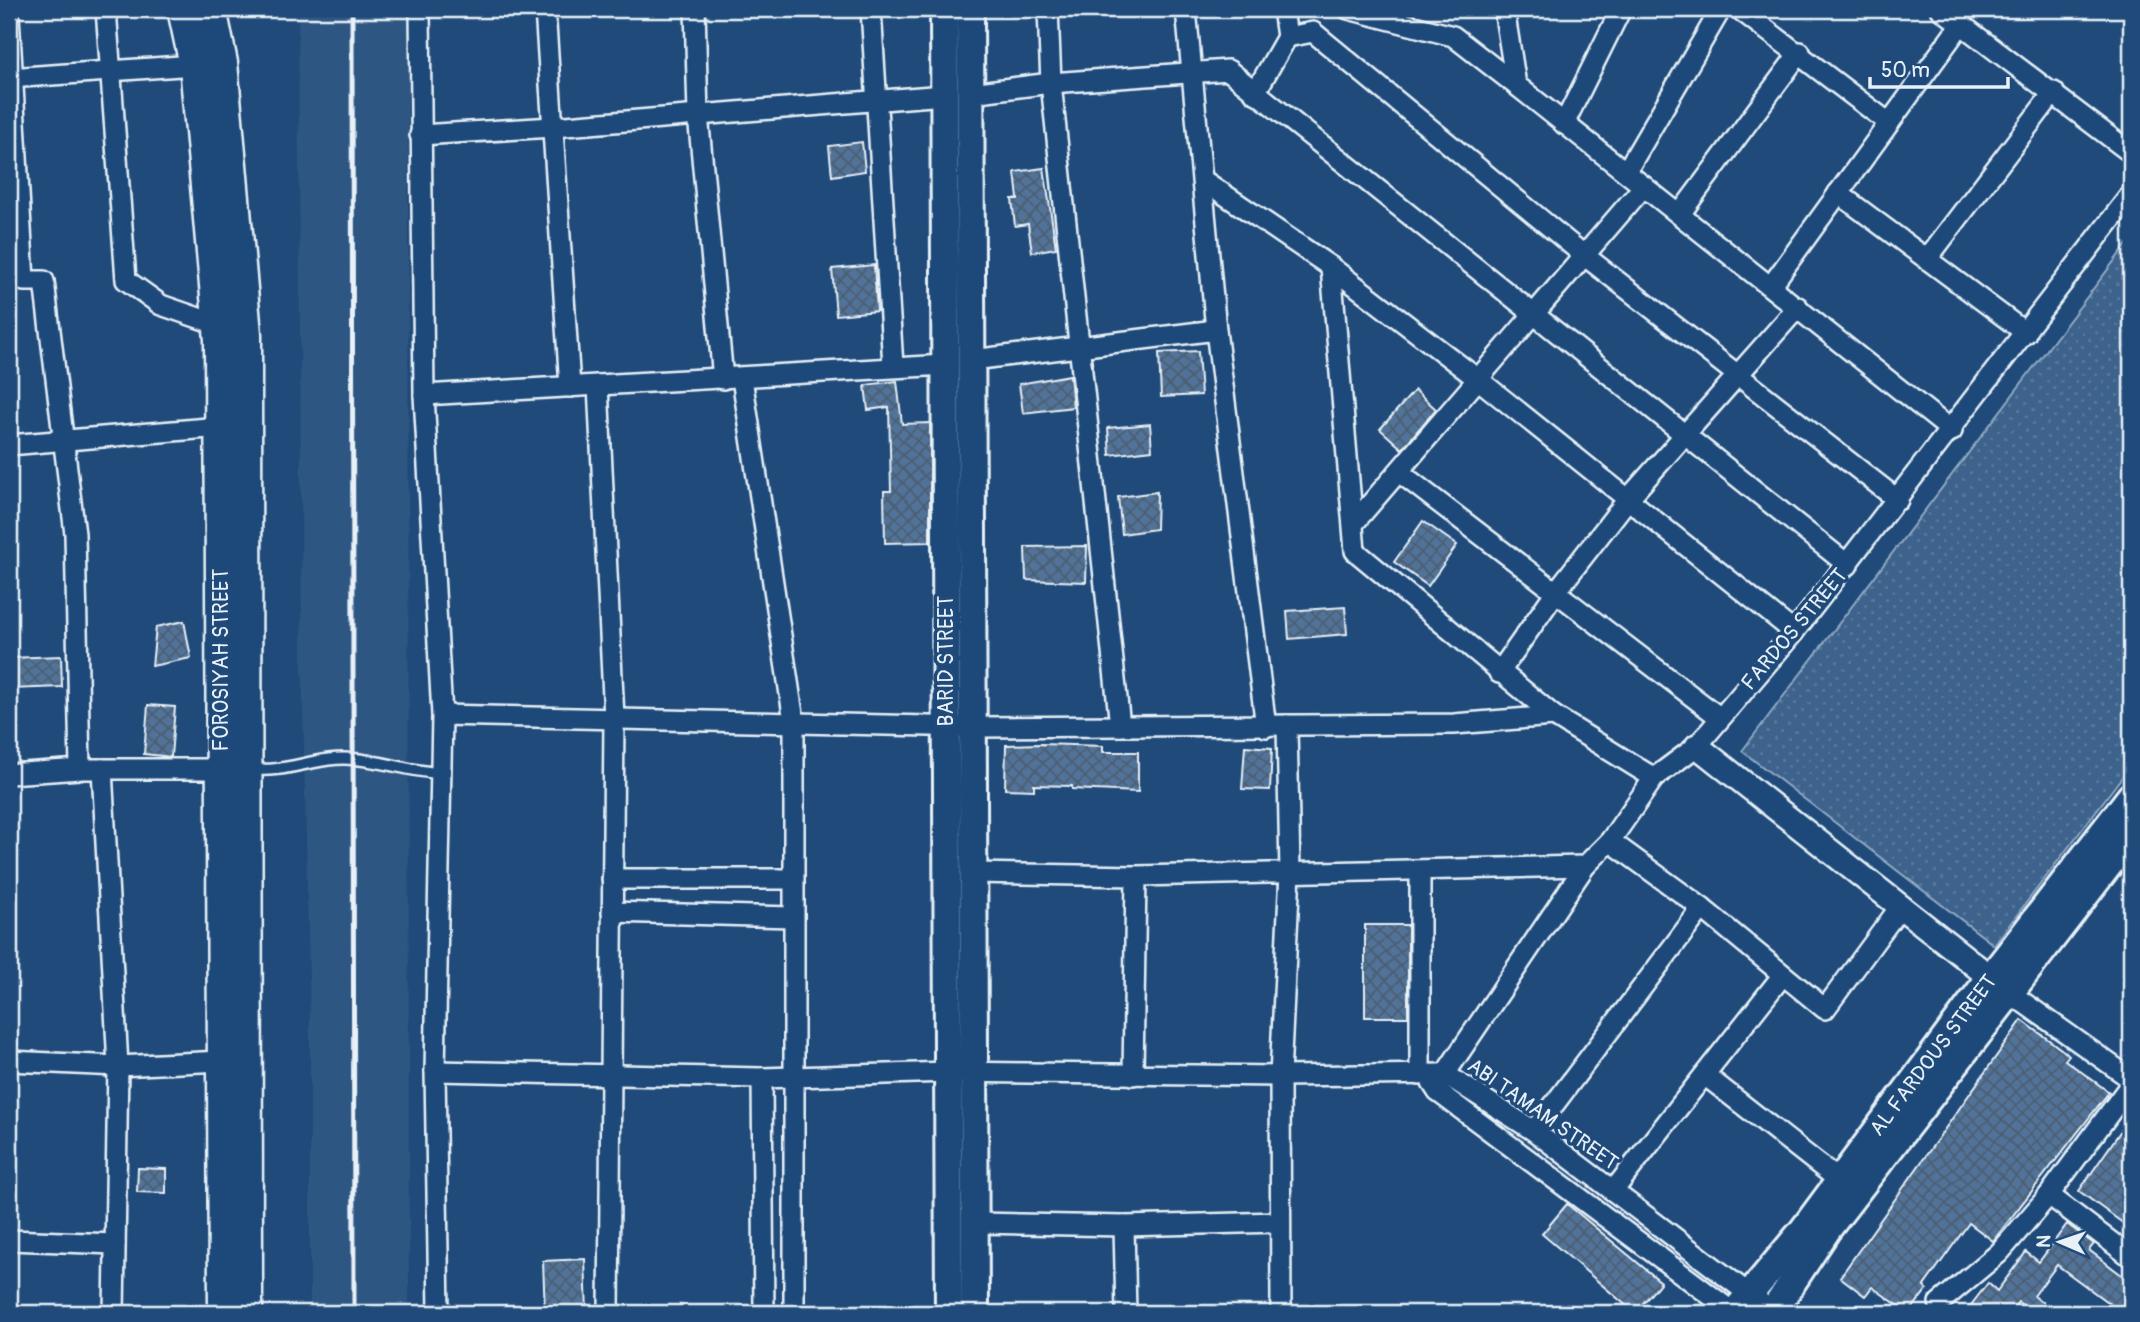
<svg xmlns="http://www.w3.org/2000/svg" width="2140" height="1322" font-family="Pangolin,sans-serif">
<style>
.built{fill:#2e5683}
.park{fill:url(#park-dots);stroke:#92aac2;stroke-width:2}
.building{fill:url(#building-cross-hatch);stroke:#e8f1f8;stroke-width:2}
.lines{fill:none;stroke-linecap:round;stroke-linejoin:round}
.service-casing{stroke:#e8f1f8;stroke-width:15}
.minor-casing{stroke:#e8f1f8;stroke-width:24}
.tertiary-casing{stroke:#e8f1f8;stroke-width:28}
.secondary-casing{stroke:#e8f1f8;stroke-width:32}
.primary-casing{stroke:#e8f1f8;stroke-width:35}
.service{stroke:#1f4a7a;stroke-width:10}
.minor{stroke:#1f4a7a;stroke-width:19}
.tertiary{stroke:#1f4a7a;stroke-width:23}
.secondary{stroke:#1f4a7a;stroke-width:26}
.primary{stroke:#1f4a7a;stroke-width:30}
.rail{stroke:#e8f1f8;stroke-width:5}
.labels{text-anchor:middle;stroke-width:7;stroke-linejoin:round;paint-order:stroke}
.street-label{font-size:21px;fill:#e8f1f8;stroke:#1f4a7a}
</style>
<defs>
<pattern id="park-dots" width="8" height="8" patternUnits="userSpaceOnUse" patternTransform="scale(1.75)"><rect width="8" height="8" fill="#3c628c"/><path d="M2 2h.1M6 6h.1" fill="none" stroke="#58799d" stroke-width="1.8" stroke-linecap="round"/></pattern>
<pattern id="building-cross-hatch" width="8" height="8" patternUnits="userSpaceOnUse" patternTransform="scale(1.75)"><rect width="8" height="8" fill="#517399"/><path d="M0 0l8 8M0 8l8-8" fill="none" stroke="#4c5e72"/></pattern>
</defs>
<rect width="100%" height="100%" fill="#1f4a7a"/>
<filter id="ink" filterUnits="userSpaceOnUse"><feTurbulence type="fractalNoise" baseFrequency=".0143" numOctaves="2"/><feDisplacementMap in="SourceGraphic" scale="14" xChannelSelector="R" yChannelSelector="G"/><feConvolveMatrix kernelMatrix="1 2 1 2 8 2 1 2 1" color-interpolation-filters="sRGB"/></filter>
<g filter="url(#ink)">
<!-- built -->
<polygon class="built" points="298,9 408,9 409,1313 310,1313 310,1025 302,657"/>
<!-- park -->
<polygon class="park" points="2131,239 2131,765 1994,945 1742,751"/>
<!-- building -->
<g class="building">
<polygon points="862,142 865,171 832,176 829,146"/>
<polygon points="1044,168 1056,248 1032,252 1028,224 1015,226 1012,199 1018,199 1015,172"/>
<polygon points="874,265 877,311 836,315 832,269"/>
<polygon points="1198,351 1201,395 1161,397 1159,353"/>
<polygon points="1070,375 1073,407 1023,413 1019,384"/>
<polygon points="897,381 902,424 930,423 930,542 885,543 884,491 891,491 889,407 868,410 865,385"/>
<polygon points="1415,390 1436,409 1402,449 1380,429"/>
<polygon points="1150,424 1152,450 1110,455 1108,428"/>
<polygon points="1157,492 1156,529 1122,534 1118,497"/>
<polygon points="1423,521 1457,545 1428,586 1394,562"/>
<polygon points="1087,546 1086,582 1026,580 1025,547"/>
<polygon points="1345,607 1347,634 1289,639 1287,611"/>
<polygon points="184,621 191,658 152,666 156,627"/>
<polygon points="61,656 62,687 10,689 9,658"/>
<polygon points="148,705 175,707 171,757 144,754"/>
<polygon points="1041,744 1103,746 1103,752 1138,752 1138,792 1072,789 1072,786 1034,785 1034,790 1005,789 1006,745"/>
<polygon points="1245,746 1272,748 1270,790 1242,789"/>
<rect x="1365" y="925" width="43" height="92"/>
<polygon points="2022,1020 2069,1055 2065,1060 2109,1092 1993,1241 1969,1223 1924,1286 1927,1289 1909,1313 1872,1287 1865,1296 1840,1277"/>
<polygon points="2131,1116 2131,1229 2079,1191"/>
<polygon points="138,1168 166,1169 166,1193 137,1192"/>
<polygon points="1567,1204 1661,1282 1635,1313 1542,1234"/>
<polygon points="2067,1224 2094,1244 2089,1250 2131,1282 2131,1313 2122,1313 2057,1265 2034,1296 2057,1313 2033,1313 2018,1302 2010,1313 1965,1313 1988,1283 1997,1291 2026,1252 2039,1262"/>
<polygon points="585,1259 587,1313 545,1313 543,1261"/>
</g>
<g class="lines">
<defs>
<path id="service" d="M250,769c37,5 68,-14 104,-10 29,2 57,13 87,14"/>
<g id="minor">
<polyline points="106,9 126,280 161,305 219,325"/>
<polyline points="420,9 424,395 442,715 435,1071 439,1313"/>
<polyline points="545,9 570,387"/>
<polyline points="695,9 698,115 723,379"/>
<polyline points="871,9 893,366"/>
<polyline points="1048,9 1051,83 1120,726"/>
<polyline points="1186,9 1216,330 1266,727"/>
<polyline points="1348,9 1453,36 1516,85"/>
<polyline points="1504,9 1516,85 1952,431"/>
<polyline points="1739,9 1889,123"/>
<polyline points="1941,9 2131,153"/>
<polyline points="9,15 24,281 44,281 75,534 80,769"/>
<polyline points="1287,37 1313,32 1585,256 1898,500"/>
<polyline points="9,78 195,65"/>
<polyline points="971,93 1051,83 1228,70 1848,565"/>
<polyline points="1255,93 1287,37 1283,9"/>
<polyline points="1564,124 1621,9"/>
<polyline points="420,135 553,127 944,95"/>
<polyline points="1626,172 1721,9"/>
<polyline points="1203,180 1331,267 1479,380 1794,632"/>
<polyline points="1838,193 2026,333"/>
<polyline points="1680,214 1800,52"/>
<polyline points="1927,259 2054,92"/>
<polyline points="1331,267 1355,551 1554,716 1654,778"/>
<polyline points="1771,286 1961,24"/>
<polyline points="972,360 1216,330"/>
<polyline points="742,378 794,721 794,1313"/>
<polyline points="598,385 614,718 609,1313"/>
<polyline points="424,395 945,365"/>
<polyline points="9,445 220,427"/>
<polyline points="1399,472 1719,717"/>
<polyline points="1354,523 1644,186"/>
<polyline points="1499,673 1555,593 1628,499 1798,307"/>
<polyline points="442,715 973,727 1454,724 1554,716"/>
<polyline points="102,769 118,1066 114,1313"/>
<polyline points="9,774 80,769 222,769"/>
<polyline points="1610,841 1702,908 1825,1009 1900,907"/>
<polyline points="974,873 1136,876 1585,866"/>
<polyline points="612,879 793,879"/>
<polyline points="612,912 793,917"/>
<polyline points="2010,993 2131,1079"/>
<polyline points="9,1061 118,1066 222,1061"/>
<polyline points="435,1071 762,1078 948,1072 1280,1076 1445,1074 1534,1131 1774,1313"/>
<polyline points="1133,1075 1136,876"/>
<polyline points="1420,1075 1420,871"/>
<polyline points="1706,1076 1840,1181"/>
<polyline points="762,1078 764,1313"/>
<polyline points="1432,1083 1438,1092 1734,1313"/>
<polyline points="1438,1092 1445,1074 1585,866 1610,841 1654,778 1697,746 1794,632 2131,194"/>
<polyline points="1534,1131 1702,908"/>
<polyline points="1613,1191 1782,976"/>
<polyline points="2049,1195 2131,1257"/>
<polyline points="975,1223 1124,1226 1280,1222"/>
<polyline points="1124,1226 1126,1313"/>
<polyline points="9,1240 115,1244"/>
<polyline points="1939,1303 1999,1253 2049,1195 2131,1084"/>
<polyline points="1281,1313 1280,1076 1290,872 1287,725"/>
</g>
<polyline id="tertiary" points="1697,746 2005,989"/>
<g id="secondary">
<polyline points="944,9 949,1313"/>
<polyline points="970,9 975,1313"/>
<polyline points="1734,1313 1803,1230 1990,978 2131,796"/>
<polyline points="1772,1313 1827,1230 2131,836"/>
</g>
<g id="primary">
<polyline points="183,9 195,65 220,340 224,1313"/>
<polyline points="211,9 222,63 246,334 247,1313"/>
</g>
</defs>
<!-- service casing -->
<use href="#service" class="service-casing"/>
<!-- minor casing -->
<use href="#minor" class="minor-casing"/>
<!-- tertiary casing -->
<use href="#tertiary" class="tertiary-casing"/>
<!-- secondary casing -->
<use href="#secondary" class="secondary-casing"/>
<!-- primary casing -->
<use href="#primary" class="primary-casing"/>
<!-- service -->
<use href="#service" class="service"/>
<!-- minor -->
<use href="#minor" class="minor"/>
<!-- tertiary -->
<use href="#tertiary" class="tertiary"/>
<!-- secondary -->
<use href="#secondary" class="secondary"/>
<!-- primary -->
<use href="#primary" class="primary"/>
<!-- rail -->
<polyline class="rail" points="352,9 354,1313"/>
</g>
</g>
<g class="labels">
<!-- street labels -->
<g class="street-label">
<text transform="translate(1794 629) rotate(-50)" y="7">FARDOS STREET</text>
<text transform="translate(221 660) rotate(-90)" y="7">FOROSIYAH STREET</text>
<text transform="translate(946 661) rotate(-90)" y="7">BARID STREET</text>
<text transform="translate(1933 1055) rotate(-53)" y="7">AL FARDOUS STREET</text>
<text transform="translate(1543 1114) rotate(35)" y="7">ABI TAMAM STREET</text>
</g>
</g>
<!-- margin -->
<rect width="2140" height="1322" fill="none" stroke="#1f4a7a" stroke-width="35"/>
<rect x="18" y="18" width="2105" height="1287" fill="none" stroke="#e8f1f8" stroke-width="2.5" filter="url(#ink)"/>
<!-- north arrow -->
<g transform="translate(2060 1242) rotate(272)" stroke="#1f4a7a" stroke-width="5" paint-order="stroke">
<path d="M0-5L12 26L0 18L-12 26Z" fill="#e8f1f8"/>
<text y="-10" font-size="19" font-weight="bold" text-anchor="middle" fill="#e8f1f8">N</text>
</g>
<!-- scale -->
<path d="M1870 77v10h138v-10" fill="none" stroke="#e8f1f8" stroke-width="3.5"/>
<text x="1881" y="77" font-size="21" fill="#e8f1f8" stroke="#1f4a7a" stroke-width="5" paint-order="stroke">50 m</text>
</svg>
